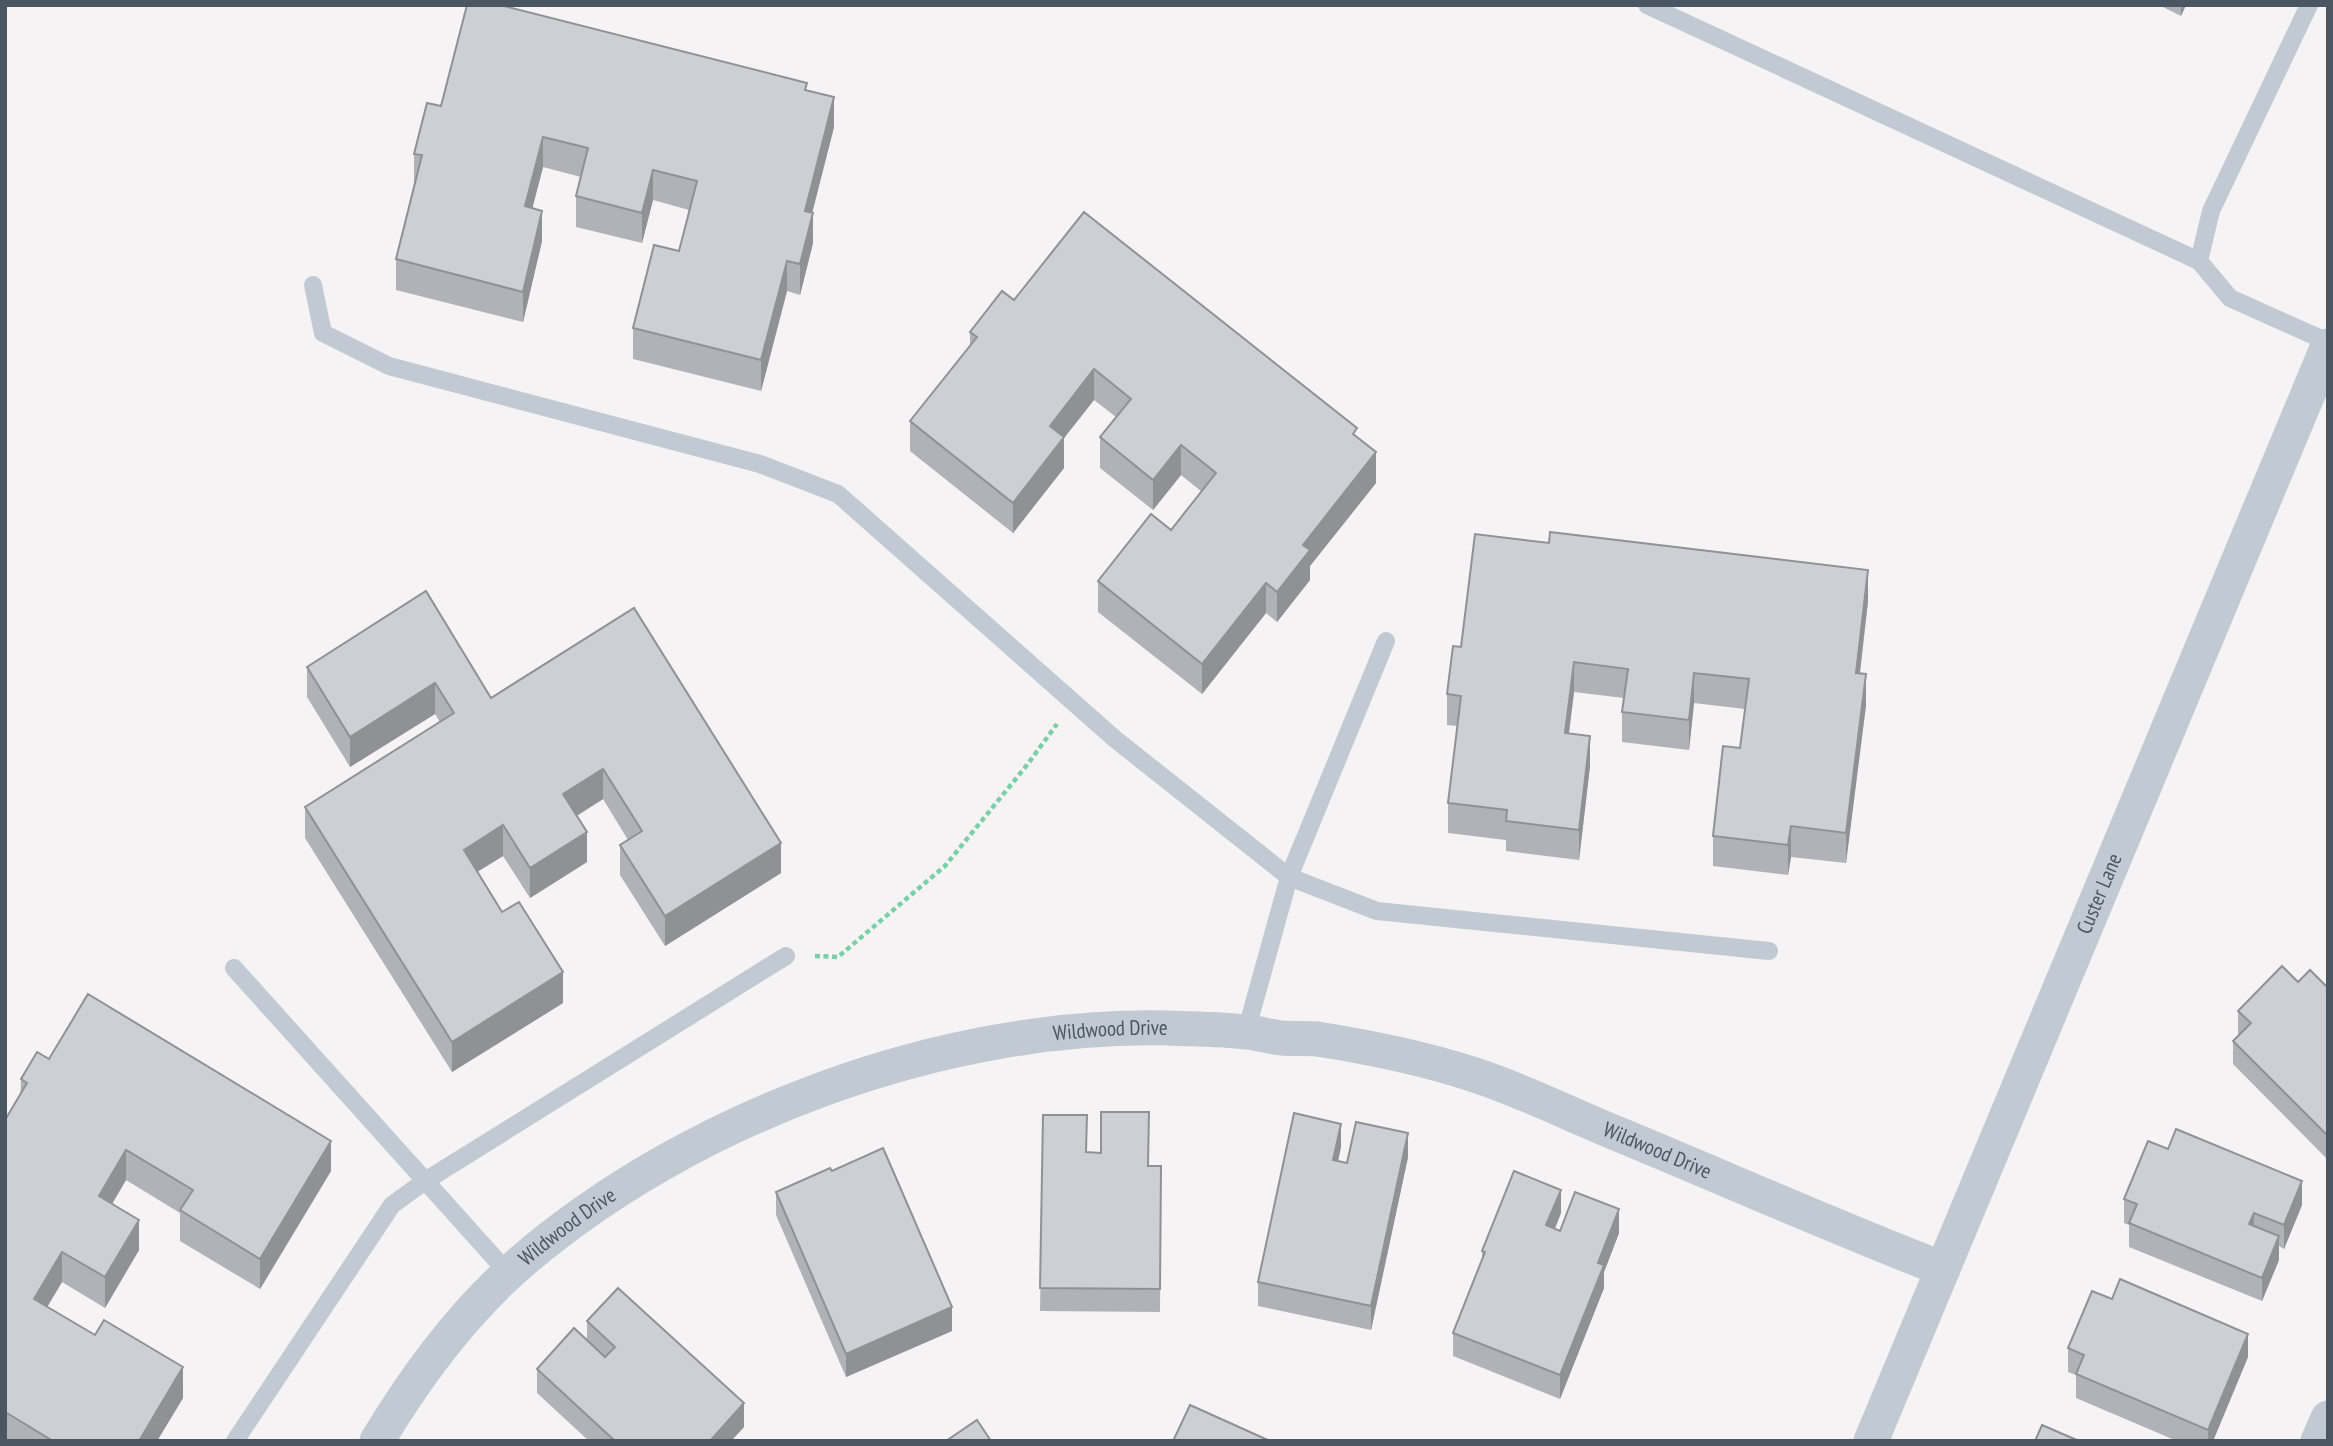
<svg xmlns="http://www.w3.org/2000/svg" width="2333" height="1446" font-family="'PT Sans Narrow',sans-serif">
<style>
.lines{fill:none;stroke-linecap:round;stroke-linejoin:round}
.path{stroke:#7ad0a6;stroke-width:4.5;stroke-dasharray:5 3.5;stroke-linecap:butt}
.service{stroke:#c1cad2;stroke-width:18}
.minor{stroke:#c1cad2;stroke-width:35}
.wall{fill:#b0b2b7}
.shaded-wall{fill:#909195}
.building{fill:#cdcfd5;stroke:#909195;stroke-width:2}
.labels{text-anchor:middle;stroke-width:6;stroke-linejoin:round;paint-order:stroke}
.street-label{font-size:21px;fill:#4a5661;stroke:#fff}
</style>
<rect width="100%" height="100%" fill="#f5f3f3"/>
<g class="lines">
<!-- path -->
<polyline class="path" points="815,956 838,957 945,866 1027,765 1057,724"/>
<!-- service -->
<g class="service">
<polyline points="1647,5 2199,261"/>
<polyline points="2309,5 2211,211 2199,261 2230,298 2328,342"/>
<polyline points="313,285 323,333 389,366 760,464 838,494 1115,739 1289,877 1386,641"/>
<polyline points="234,968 509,1274"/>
<polyline points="1246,1032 1289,877 1377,911 1769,951"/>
<polyline points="235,1441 392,1205 425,1181 786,956"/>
</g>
<!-- minor -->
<g class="minor">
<path id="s1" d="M377,1441c39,-65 85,-128 143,-178 169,-146 424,-240 648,-235 26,1 54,1 79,4 12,1 23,5 35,6 12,1 24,0 35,1 52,8 105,19 155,35 50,16 97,40 146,60 109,45 216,93 325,135"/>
<path id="s2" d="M1871,1441l457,-1095"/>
<polyline points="2318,1441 2328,1418"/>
</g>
</g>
<!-- wall -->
<g class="wall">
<polygon points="2159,5 2186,5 2181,16"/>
<polygon points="807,90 834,127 812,213 813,243 800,295 787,291 761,391 633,359 633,328 679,251 689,210 653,200 642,243 576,227 576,196 581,177 543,167 532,208 542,241 523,322 396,290 396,259 415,184 414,184 414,154 441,106"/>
<polygon points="1014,300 1357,437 1376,483 1310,566 1310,580 1277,622 1266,613 1202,694 1098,612 1098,581 1171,530 1202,492 1181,475 1153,510 1100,468 1100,437 1116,417 1094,400 1064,438 1064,468 1013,533 910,451 910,421 970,346 970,332"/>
<polygon points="426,591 491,698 781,873 665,946 620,875 620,845 628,840 603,799 577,816 587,862 530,898 503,856 477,872 502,912 563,1003 452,1072 305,838 305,807 440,722 435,714 350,767 307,697 307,667"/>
<polygon points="1868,601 1860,674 1866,705 1846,863 1791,857 1788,875 1713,866 1713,836 1740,748 1745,709 1694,703 1689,750 1622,742 1622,712 1624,698 1574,692 1569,734 1590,766 1579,860 1506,851 1506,840 1448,833 1448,803 1457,726 1447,725 1447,694 1461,647"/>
<polygon points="2298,982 2328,988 2328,1160 2233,1064 2233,1041 2239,1035 2238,1034 2238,1011"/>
<polygon points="49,1059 331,1171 260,1289 180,1241 180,1213 126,1180 112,1204 139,1250 105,1308 62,1282 47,1307 183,1398 157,1441 5,1441 21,1079"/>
<polygon points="1043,1115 1087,1152 1148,1166 1161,1166 1160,1312 1040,1311"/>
<polygon points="1341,1147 1338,1161 1347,1163 1408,1157 1371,1330 1258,1306 1258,1282"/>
<polygon points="776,1192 952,1331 846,1377 776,1215"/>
<polygon points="2124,1199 2302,1205 2284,1249 2279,1246 2279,1260 2262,1301 2129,1247 2129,1225 2124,1223"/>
<polygon points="1561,1213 1555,1229 1560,1231 1619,1233 1604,1272 1604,1288 1560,1399 1453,1356 1453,1333 1482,1261 1482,1251"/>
<polygon points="587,1321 744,1427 731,1441 589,1441 537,1393 537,1369 587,1340"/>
<polygon points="2068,1348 2248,1357 2213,1441 2177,1441 2076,1398 2076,1375 2068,1372"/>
</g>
<!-- shaded-wall -->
<g class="shaded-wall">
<polygon points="2181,5 2186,5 2181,16"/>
<polygon points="834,97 834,127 805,241 805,211"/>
<polygon points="543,137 543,167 525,237 525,206"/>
<polygon points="653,170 653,200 642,243 642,213"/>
<polygon points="542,211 542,241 523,322 523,292"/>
<polygon points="813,213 813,243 800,295 800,264"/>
<polygon points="787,261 787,291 761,391 761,360"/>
<polygon points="1094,369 1094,400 1064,438 1064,468 1013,533 1013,503 1050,426"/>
<polygon points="1181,445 1181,475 1153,510 1153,480"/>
<polygon points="1376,452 1376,483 1310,566 1310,580 1277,622 1277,592 1303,545"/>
<polygon points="1868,570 1868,601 1856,704 1856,673"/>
<polygon points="1266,583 1266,613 1202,694 1202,664"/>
<polygon points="1574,662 1574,692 1565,763 1565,733"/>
<polygon points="1694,673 1694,703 1689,750 1689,720"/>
<polygon points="1866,674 1866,705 1846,863 1846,833"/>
<polygon points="435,683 435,714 350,767 350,737"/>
<polygon points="1590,736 1590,766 1579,860 1579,830"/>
<polygon points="603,769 603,799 563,824 563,794"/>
<polygon points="503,825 503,856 464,880 464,850"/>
<polygon points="1791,826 1791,857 1788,875 1788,845"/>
<polygon points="587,832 587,862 530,898 530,868"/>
<polygon points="781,843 781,873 665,946 665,916"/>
<polygon points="563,972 563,1003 452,1072 452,1042"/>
<polygon points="1341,1124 1341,1147 1333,1184 1333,1160"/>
<polygon points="1408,1133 1408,1157 1371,1330 1371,1306"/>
<polygon points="331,1141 331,1171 260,1289 260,1259"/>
<polygon points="126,1150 126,1180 99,1226 99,1196"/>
<polygon points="2302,1181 2302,1205 2284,1249 2284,1225"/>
<polygon points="1561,1190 1561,1213 1546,1249 1546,1225"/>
<polygon points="1619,1209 1619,1233 1604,1272 1604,1288 1560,1399 1560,1375 1598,1263"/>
<polygon points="2254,1213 2254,1236 2249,1224"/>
<polygon points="139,1220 139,1250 105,1308 105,1277"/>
<polygon points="2279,1236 2279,1260 2262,1301 2262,1278"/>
<polygon points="62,1252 62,1282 34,1329 34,1299"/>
<polygon points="952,1307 952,1331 846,1377 846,1354"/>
<polygon points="2248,1334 2248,1357 2213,1441 2208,1441 2208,1430"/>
<polygon points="183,1367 183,1398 157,1441 139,1441"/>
<polygon points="744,1403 744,1427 731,1441 710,1441"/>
<polygon points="7,1413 7,1441 5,1441 5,1416"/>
</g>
<!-- building -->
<g class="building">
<polygon points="467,5 500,5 807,83 805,90 834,97 805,211 813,213 800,264 787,261 761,360 633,328 654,245 679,251 697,181 653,170 642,213 576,196 588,148 543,137 525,206 542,211 523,292 396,259 422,155 414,154 427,103 441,106"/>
<polygon points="1084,212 1357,428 1353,434 1376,452 1303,545 1310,550 1277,592 1266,583 1202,664 1098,581 1151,514 1171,530 1216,473 1181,445 1153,480 1100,437 1131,399 1094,369 1050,426 1064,437 1013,503 910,421 977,337 970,332 1002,291 1014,300"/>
<polygon points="1550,532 1868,570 1856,673 1866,674 1846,833 1791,826 1788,845 1713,836 1723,746 1740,748 1749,679 1694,673 1689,720 1622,712 1628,669 1574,662 1565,733 1590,736 1579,830 1506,821 1507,810 1448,803 1461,696 1447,694 1453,646 1461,647 1475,534 1549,543"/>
<polygon points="426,591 491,698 634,608 781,843 665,916 620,845 642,831 603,769 563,794 587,832 530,868 503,825 464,850 502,912 519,902 563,972 452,1042 305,807 454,713 435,683 350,737 307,667"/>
<polygon points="2282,966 2298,982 2310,970 2328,988 2328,1136 2233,1041 2251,1023 2238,1011"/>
<polygon points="88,994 331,1141 260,1259 180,1210 193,1190 126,1150 99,1196 139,1220 105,1277 62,1252 34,1299 95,1335 104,1320 183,1367 139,1441 53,1441 7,1413 5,1416 5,1120 27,1083 21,1079 37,1052 49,1059"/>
<polygon points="1101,1112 1149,1112 1148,1166 1161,1166 1160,1289 1040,1288 1043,1115 1087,1115 1086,1152 1101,1153"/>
<polygon points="1294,1113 1341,1124 1333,1160 1347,1163 1356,1122 1408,1133 1371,1306 1258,1282"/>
<polygon points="2176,1129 2302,1181 2284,1225 2254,1213 2249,1224 2279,1236 2262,1278 2129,1223 2137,1204 2124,1199 2148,1141 2168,1149"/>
<polygon points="883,1148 952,1307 846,1354 776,1192 830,1168 832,1171"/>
<polygon points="1514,1171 1561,1190 1546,1225 1560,1231 1575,1192 1619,1209 1598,1263 1604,1265 1560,1375 1453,1333 1485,1252 1482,1251"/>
<polygon points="2120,1279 2248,1334 2208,1430 2076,1374 2084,1355 2068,1348 2092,1291 2112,1299"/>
<polygon points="618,1288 744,1403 710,1441 615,1441 537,1369 574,1328 605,1357 615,1347 587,1321"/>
<polygon points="1190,1405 1270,1441 1173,1441"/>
<polygon points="977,1420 991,1441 946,1441"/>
<polygon points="2042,1425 2079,1441 2035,1441"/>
</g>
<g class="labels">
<!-- street labels -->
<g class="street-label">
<text dy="7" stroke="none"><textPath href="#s2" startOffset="593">Custer Lane</textPath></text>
<text dy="7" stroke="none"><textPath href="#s1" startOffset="875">Wildwood Drive</textPath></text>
<text dy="7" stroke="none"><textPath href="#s1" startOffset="1442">Wildwood Drive</textPath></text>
<text dy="7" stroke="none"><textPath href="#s1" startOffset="289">Wildwood Drive</textPath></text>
</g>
</g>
<!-- border -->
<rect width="2333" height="1446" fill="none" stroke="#4a5661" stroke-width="14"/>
</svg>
